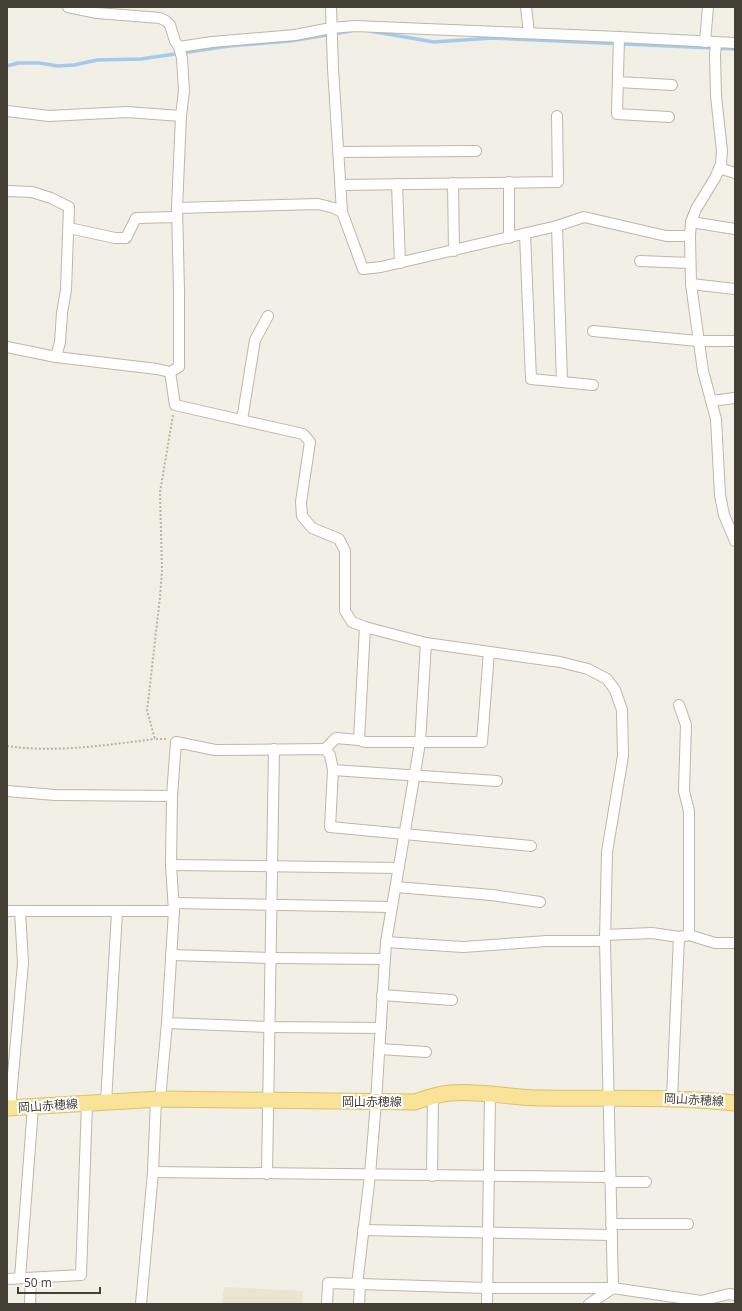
<svg xmlns="http://www.w3.org/2000/svg" width="742" height="1311" font-family="'Open Sans','Noto Sans JP',sans-serif">
<style>
.education{fill:#eae4d0}
.lines{fill:none;stroke-linecap:round;stroke-linejoin:round}
.stream{stroke:#a4cbec;stroke-width:3.5}
.street-casing{stroke:#bdb7a9;stroke-width:12}
.primary-casing{stroke:#ddc168;stroke-width:17}
.path{stroke:#beb39b;stroke-width:2;stroke-dasharray:2 2;stroke-linecap:butt}
.street{stroke:#fff;stroke-width:10}
.primary{stroke:#f9e398;stroke-width:15}
.labels{text-anchor:middle;stroke-width:4;stroke-linejoin:round;paint-order:stroke}
.street-label{font-size:12px;fill:#443f35;stroke:#fff}
</style>
<rect width="100%" height="100%" fill="#f2efe6"/>
<!-- education -->
<polygon class="education" points="224,1287 303,1291 302,1304 222,1304"/>
<g class="lines">
<!-- stream -->
<g class="stream">
<polyline points="370,31 434,42 492,38 735,49"/>
<polyline points="7,66 18,63 39,63 58,66 74,65 97,60 141,59 229,46 290,41 351,31"/>
</g>
<defs>
<g id="street">
<polyline points="331,7 333,68 342,212 363,269 381,267 557,226 584,217 666,236 690,236"/>
<polyline points="526,7 529,33"/>
<polyline points="619,37 617,114 669,117"/>
<polyline points="705,42 708,7"/>
<polyline points="716,43 715,55 716,96 722,151 721,164 715,178 696,209 691,222 690,236 691,284 703,371 716,419 720,495 724,515 735,541"/>
<polyline points="179,47 212,42 295,35 331,28 355,26 619,37 735,43"/>
<polyline points="618,82 672,85"/>
<polyline points="7,111 49,116 127,112 181,116"/>
<polyline points="339,152 476,151"/>
<polyline points="719,168 735,173"/>
<polyline points="509,182 509,238"/>
<polyline points="453,183 454,251"/>
<polyline points="397,184 400,263"/>
<polyline points="341,185 558,182 557,116"/>
<polyline points="7,191 32,192 51,198 69,207 66,290 62,313 60,342 56,357"/>
<polyline points="177,208 318,204 334,208 342,212"/>
<polyline points="691,222 735,229"/>
<polyline points="557,226 562,382"/>
<polyline points="69,228 115,238 126,238 136,218 177,217"/>
<polyline points="525,234 531,379 593,385"/>
<polyline points="640,261 690,263"/>
<polyline points="691,284 735,289"/>
<polyline points="593,331 698,341 735,341"/>
<polyline points="7,347 56,357 157,369 170,372 179,367 179,290 177,208 181,116 184,91 183,75 182,58 179,47 175,41 170,25 166,21 160,18 97,13 68,7"/>
<polyline points="170,372 175,405 303,434 310,442 301,502 302,516 312,528 339,539 345,551 345,611 352,622 365,627 426,643 560,662 588,669 607,679 615,690 622,710 623,756 607,852 605,941 613,1288 487,1288 328,1283 327,1304"/>
<polyline points="711,401 735,398"/>
<polyline points="242,420 255,340 268,316"/>
<polyline points="679,705 686,725 684,791 689,811 689,935"/>
<polyline points="359,740 365,742 482,742 489,652"/>
<polyline points="325,749 336,738 359,740 365,627"/>
<polyline points="333,770 330,827 531,846"/>
<polyline points="7,791 55,795 172,796"/>
<polyline points="171,865 399,868"/>
<polyline points="396,887 492,895 540,902"/>
<polyline points="174,903 391,907"/>
<polyline points="7,911 174,911"/>
<polyline points="605,935 652,933 679,937 689,935 715,943 735,943"/>
<polyline points="386,942 463,947 547,941 605,941"/>
<polyline points="171,955 271,958 385,959"/>
<polyline points="382,995 452,1000"/>
<polyline points="167,1023 269,1027 381,1028"/>
<polyline points="380,1049 426,1052"/>
<polyline points="672,1098 679,937"/>
<polyline points="160,1099 167,1023 174,911 171,865 172,796 176,742 215,750 325,749 330,755 333,770 497,781"/>
<polyline points="106,1102 117,912"/>
<polyline points="10,1108 23,963 20,911"/>
<polyline points="153,1172 610,1177"/>
<polyline points="267,1174 274,749"/>
<polyline points="432,1176 433,1096"/>
<polyline points="610,1182 646,1182"/>
<polyline points="611,1224 688,1224"/>
<polyline points="363,1230 612,1235"/>
<polyline points="20,1278 33,1107"/>
<polyline points="7,1279 81,1275 87,1103"/>
<polyline points="357,1285 370,1175 376,1102 386,942 420,743 426,643"/>
<polyline points="30,1304 31,1278"/>
<polyline points="141,1304 153,1172 156,1099"/>
<polyline points="359,1304 360,1285"/>
<polyline points="487,1304 490,1094"/>
<polyline points="589,1304 613,1288 701,1301 729,1294 735,1295"/>
</g>
<path id="primary" d="M7,1108l153,-9 255,3c11,-4 23,-8 35,-9 30,-3 61,5 91,5 65,1 129,-2 194,5"/>
</defs>
<!-- street casing -->
<use href="#street" class="street-casing"/>
<!-- primary casing -->
<use href="#primary" class="primary-casing"/>
<!-- path -->
<g class="path">
<polyline points="166,739 155,739 147,711 160,597 162,570 160,492 173,415"/>
<path d="M7,746c47,7 101,-1 148,-7"/>
</g>
<!-- street -->
<use href="#street" class="street"/>
<!-- primary -->
<use href="#primary" class="primary"/>
</g>
<g class="labels">
<!-- street labels -->
<g class="street-label">
<text transform="translate(694 1100) rotate(3)" y="4">岡山赤穂線</text>
<text x="372" y="1106">岡山赤穂線</text>
<text transform="translate(48 1106) rotate(-4)" y="4">岡山赤穂線</text>
</g>
</g>
<!-- border -->
<rect width="742" height="1311" fill="none" stroke="#443f35" stroke-width="16"/>
<!-- scale -->
<path d="M18 1287v6h82v-6" fill="none" stroke="#443f35" stroke-width="2"/>
<text x="24" y="1287" font-size="12" fill="#443f35" stroke="#ffffff" stroke-width="3" paint-order="stroke">50 m</text>
</svg>
